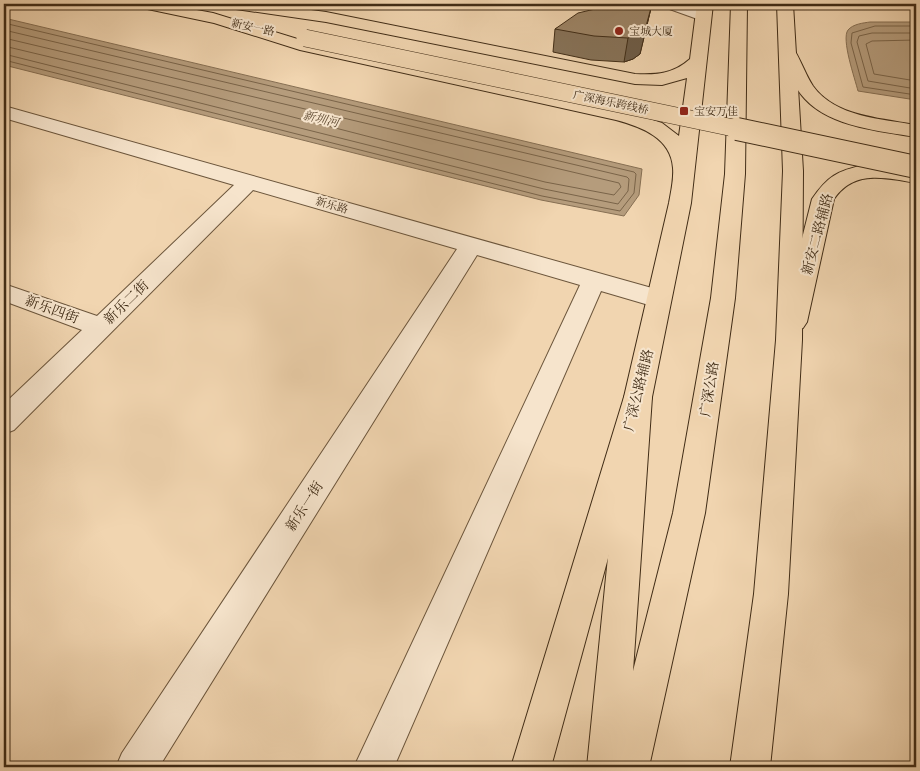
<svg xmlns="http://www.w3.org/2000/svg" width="920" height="771" font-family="Vollkorn,'Noto Serif SC',serif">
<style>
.water{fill:#b59c7c;stroke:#866f53}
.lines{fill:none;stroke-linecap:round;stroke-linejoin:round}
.shore{stroke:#7a6449;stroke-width:1}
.minor-casing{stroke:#6c563c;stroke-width:2}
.major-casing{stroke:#402c16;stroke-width:2}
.highway-casing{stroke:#402c16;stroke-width:2}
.minor{fill:#f6e4cc;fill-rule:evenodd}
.major{fill:#f1d5b0;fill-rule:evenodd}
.highway{fill:#f1d5b0;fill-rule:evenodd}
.major-bridge-far1-casing{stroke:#402c16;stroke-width:18;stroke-linecap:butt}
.major-bridge-casing{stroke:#402c16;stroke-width:24;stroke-linecap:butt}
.major-bridge-far1{stroke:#f1d5b0;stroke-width:17}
.major-bridge{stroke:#f1d5b0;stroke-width:22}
.wall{fill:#867258;stroke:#402c16}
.shaded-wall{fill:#6d5c47;stroke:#402c16}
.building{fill:#9c8466;stroke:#402c16}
.poi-dot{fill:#8f2418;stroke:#f6e4cc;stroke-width:2}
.labels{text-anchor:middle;stroke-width:4;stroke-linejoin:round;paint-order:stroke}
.far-street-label{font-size:11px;fill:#402c16;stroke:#f6e4cc}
.far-poi-label{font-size:11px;fill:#402c16;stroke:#f6e4cc;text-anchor:start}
.far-water-label{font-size:12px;font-style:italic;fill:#5d4830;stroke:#f6e4cc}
.street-label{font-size:14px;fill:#402c16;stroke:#f6e4cc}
</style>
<rect width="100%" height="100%" fill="#f1d5b0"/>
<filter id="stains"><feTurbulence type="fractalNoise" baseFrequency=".004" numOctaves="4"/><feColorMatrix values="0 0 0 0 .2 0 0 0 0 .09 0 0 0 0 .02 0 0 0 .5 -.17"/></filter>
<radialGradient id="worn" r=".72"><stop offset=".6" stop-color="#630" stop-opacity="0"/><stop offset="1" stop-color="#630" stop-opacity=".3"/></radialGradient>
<!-- water -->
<g class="water">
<polygon points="4,18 642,169 639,195 624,216 541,200 4,65"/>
<path d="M870,22h46v30l-2,1 2,47 -58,-9c-3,-12 -17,-52 -10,-61 5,-6 15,-7 22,-8z"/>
</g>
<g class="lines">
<!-- shore -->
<g class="shore">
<polyline points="4,23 634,172 636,174 634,193 620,211 542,196 4,60"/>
<polyline points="916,26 875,26 852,33 851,43 863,87 916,95"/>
<polyline points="4,30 627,177 629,179 628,191 618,204 544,189 4,54"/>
<polyline points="916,33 872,33 859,36 857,42 868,81 916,89"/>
<polyline points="4,38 619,183 621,187 614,195 545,182 180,88 4,46"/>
<polyline points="916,40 872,41 866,44 874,74 916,81"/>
</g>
<defs>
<g id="minor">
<polygon points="661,4 683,4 709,13 711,16 709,19 703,21 664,7"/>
<polygon points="4,106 659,290 668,293 671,299 668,305 659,308 601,291 394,767 354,767 580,285 477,255 159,767 116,767 122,753 457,249 253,190 14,430 4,434 4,404 82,330 4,301 4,284 97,316 234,185 4,118"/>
</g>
<g id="major">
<path d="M135,4h29l49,9 91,28 318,69 40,13 17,13 8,-58 -25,7 -27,-1 -309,-62 -90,-13 -5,-2 -3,-3h38l60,8 309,62c22,1 38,0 55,-15l7,-55h16l-22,199 -39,194 -101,370h-40l113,-370 45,-194c2,-11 5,-24 4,-35 -2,-30 -31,-41 -57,-48l-316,-70 -86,-27 -76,-16z"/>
<path d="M787,47l6,1c8,12 12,26 20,38 22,31 69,33 103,39v12c-36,-6 -85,-10 -111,-38 -12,-13 -19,-31 -26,-47l2,-4z"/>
<path d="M864,165l26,1 26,5v12c-30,-5 -62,-14 -82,16l-27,123 -4,6 -9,3 -9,-3 -4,-6 31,-123c16,-23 25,-28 52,-34z"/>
</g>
<g id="highway">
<polygon points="731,4 747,4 745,174 735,298 705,513 649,767 587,767 624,397 628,389 638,386 648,389 652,397 633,671 673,513 711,298 725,174"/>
<polygon points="777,4 793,4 803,171 802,340 788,594 770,767 730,767 754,594 776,340 783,171"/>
</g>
</defs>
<!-- minor casing -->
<use href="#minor" class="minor-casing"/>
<!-- major casing -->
<use href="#major" class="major-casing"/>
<!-- highway casing -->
<use href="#highway" class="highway-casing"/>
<!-- minor -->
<use href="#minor" class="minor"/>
<!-- major -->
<use href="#major" class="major"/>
<!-- highway -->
<use href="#highway" class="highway"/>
<defs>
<polyline id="major-bridge-far1" points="305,38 743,130"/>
<polyline id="major-bridge" points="737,129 916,167"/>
</defs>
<!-- major-bridge-far1 casing -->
<use href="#major-bridge-far1" class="major-bridge-far1-casing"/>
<!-- major-bridge casing -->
<use href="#major-bridge" class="major-bridge-casing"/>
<!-- major-bridge-far1 -->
<use href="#major-bridge-far1" class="major-bridge-far1"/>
<!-- major-bridge -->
<use href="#major-bridge" class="major-bridge"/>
</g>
<!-- wall -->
<polygon class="wall" points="597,4 652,4 640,54 633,59 624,62 591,60 553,52 555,29 595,9"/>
<!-- shaded-wall -->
<polygon class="shaded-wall" points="652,4 640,54 633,59 624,62 628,38"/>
<!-- building -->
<polygon class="building" points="597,4 652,4 645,30 637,35 628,38 594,36 555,29 578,13 595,9"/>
<!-- markers -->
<g class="poi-dot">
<circle cx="619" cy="31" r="5"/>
<rect x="679" y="106" width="10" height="10" rx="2.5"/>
</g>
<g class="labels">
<!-- far-street labels -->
<g class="far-street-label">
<text transform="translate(253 27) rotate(12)" y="4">新安一路</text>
<text transform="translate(611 102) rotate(12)" y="4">广深海乐跨线桥</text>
<text transform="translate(332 205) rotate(16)" y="4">新乐路</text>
</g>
<!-- far-poi labels -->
<g class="far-poi-label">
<text x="629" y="35">宝城大厦</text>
<text x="694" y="115">宝安万佳</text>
</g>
<!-- far-water labels -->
<g class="far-water-label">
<text transform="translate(321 119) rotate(13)" y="4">新圳河</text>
</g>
<!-- street labels -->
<g class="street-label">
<text transform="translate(817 234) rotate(-75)" y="5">新安二路辅路</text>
<text transform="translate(126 302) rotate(-44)" y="5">新乐二街</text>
<text transform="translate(52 309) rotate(20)" y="5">新乐四街</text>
<text transform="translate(709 389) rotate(-81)" y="5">广深公路</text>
<text transform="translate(638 390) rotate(-76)" y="5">广深公路辅路</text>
<text transform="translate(304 506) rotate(-57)" y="5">新乐一街</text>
</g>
</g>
<!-- margin -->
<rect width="920" height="771" fill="none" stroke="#f1d5b0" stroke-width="20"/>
<rect x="5" y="5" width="910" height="761" fill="none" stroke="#402c16" stroke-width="2.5"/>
<rect x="10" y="10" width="900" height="751" fill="none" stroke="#402c16"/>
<rect width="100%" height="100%" filter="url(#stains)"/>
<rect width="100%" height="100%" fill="url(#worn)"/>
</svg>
